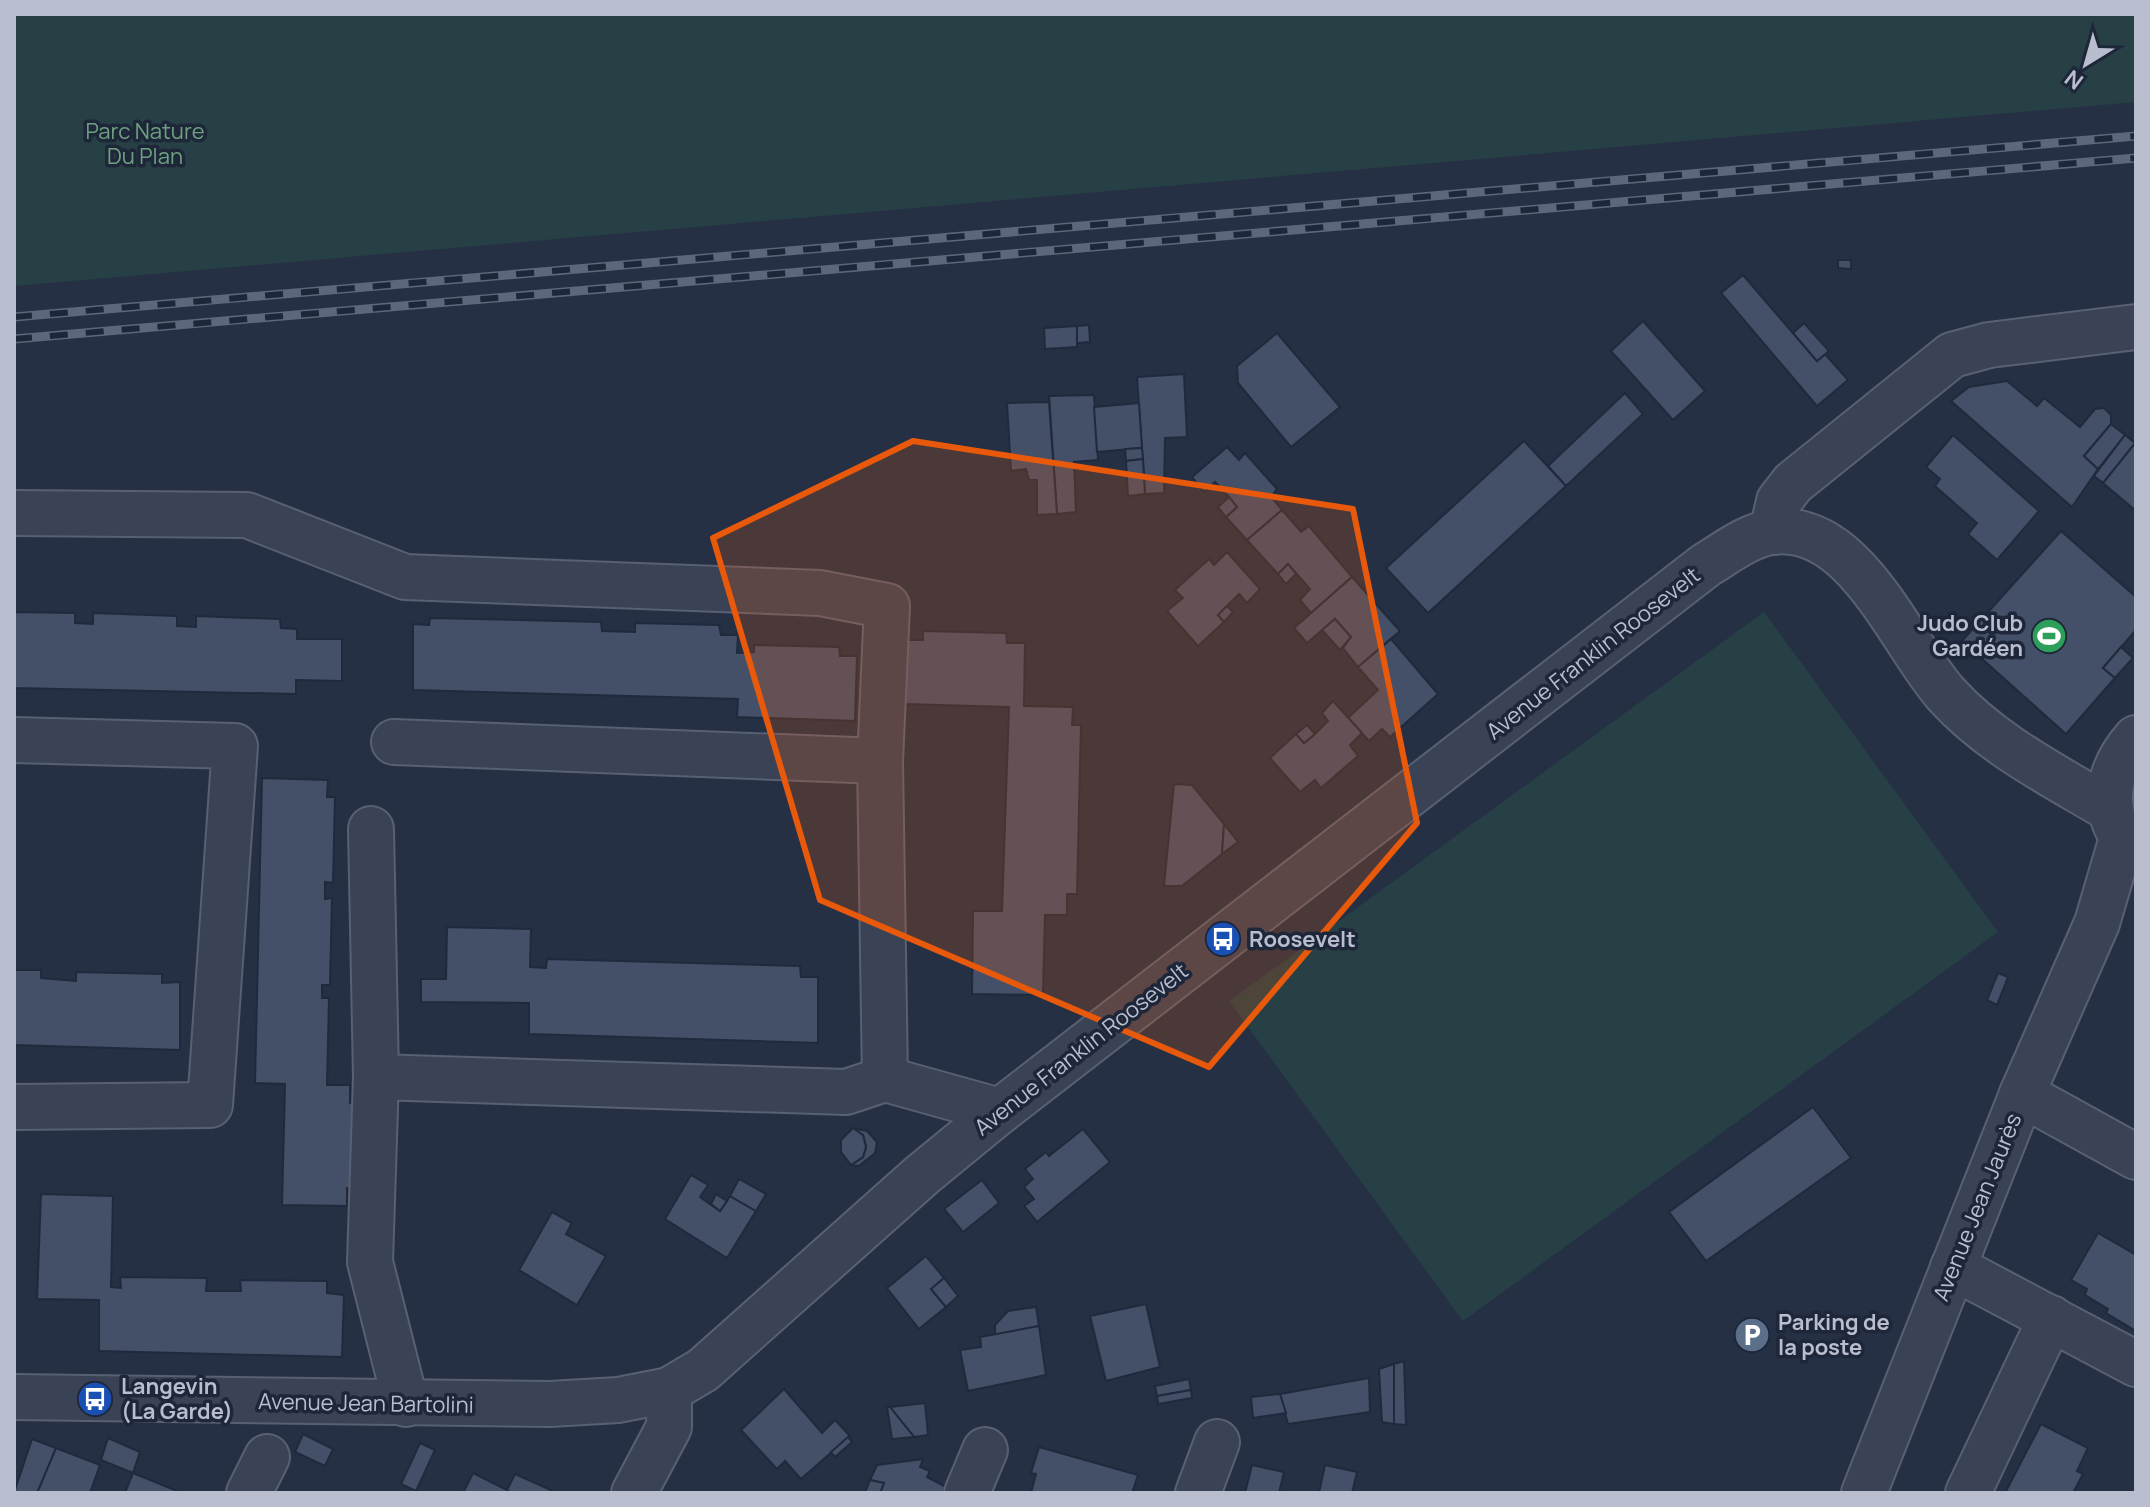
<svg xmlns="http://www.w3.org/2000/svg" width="2150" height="1507" font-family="Manrope,sans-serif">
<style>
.green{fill:#274046}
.building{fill:#444f68;stroke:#21293c;stroke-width:2}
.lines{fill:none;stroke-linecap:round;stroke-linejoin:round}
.minor-casing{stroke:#596072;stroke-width:48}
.minor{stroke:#3a4255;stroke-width:44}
.rail-casing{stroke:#5c667c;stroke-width:9}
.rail{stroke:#1e273a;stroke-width:6;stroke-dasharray:18;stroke-linecap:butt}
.marked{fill:#e8590c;fill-opacity:0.2;stroke:#e8590c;stroke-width:6;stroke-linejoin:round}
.labels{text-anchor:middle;stroke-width:7;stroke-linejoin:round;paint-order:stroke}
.park-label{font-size:22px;fill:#6da17e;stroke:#1e273a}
.poi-label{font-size:22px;font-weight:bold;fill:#b8bece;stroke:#1e273a;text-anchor:start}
.street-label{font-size:22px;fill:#b8bece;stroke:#1e273a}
</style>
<rect width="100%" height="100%" fill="#253045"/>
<!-- green -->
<g class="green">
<polygon points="14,14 2136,14 2136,102 14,286"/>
<polygon points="1764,612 1998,932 1463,1321 1229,1001"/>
</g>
<!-- building -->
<g class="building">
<polygon points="1838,260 1851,260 1851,269 1838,268"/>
<polygon points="1743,275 1817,361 1825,354 1848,380 1817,406 1721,293"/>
<polygon points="1643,321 1705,391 1673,420 1611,351"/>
<polygon points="1804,323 1829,351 1817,361 1793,333"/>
<polygon points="1089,325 1090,342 1077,343 1077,326"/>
<polygon points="1077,326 1077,347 1045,349 1044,328"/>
<polygon points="1277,333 1340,407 1291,447 1238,383 1237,366"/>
<polygon points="1184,374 1187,437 1165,438 1164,493 1145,494 1137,377"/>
<polygon points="2007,381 2037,406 2044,398 2080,427 2095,409 2104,408 2111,415 2111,424 2084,456 2098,469 2072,507 1951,401 1969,387"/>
<polygon points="1625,393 1643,414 1566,486 1548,466"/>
<polygon points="1094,395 1098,460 1074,462 1076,512 1057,514 1049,396"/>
<polygon points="1049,402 1057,514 1037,515 1037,480 1029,480 1026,469 1011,471 1007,403"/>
<polygon points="1139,403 1142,448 1097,452 1094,407"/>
<polygon points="2111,424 2125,435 2098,469 2084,456"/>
<polygon points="1953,435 2039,511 1997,560 1968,534 1977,523 1935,486 1940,479 1926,467"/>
<polygon points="2125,435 2135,443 2103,483 2094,476"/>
<polygon points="1524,441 1566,486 1428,613 1386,568"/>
<polygon points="2136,442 2136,511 2103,483"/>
<polygon points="1227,447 1239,460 1245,453 1277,489 1271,497 1282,510 1247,540 1226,517 1237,507 1229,497 1215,482 1204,492 1192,477"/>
<polygon points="1142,448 1143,459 1126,461 1125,449"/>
<polygon points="1143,459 1145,494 1128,496 1126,461"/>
<polygon points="1229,497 1237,507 1226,517 1218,507"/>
<polygon points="1282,510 1301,532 1309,526 1352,577 1311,613 1300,600 1310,589 1288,564 1278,574 1247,540"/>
<polygon points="2061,531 2136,597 2136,630 2103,668 2115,678 2066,734 1962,641"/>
<polygon points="1227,552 1260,589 1247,603 1239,594 1218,615 1224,622 1198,646 1167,611 1183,598 1175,590 1209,559 1214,565"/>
<polygon points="1288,564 1296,574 1286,584 1278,574"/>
<polygon points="1352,577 1400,631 1358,667 1343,648 1351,637 1335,619 1307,643 1294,628"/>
<polygon points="1227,606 1233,612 1224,622 1218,615"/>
<polygon points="14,612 75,613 75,623 93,624 93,613 177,616 177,626 196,627 196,616 280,619 281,628 297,629 297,639 342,639 342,681 296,680 296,694 14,688"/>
<polygon points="430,618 601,622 602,631 635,632 635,623 719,625 721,635 738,635 737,653 754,652 754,645 839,647 840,656 857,656 855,721 737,717 738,699 413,690 413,624 429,625"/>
<polygon points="1335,619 1351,637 1340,650 1322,630"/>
<polygon points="923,631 1006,633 1007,643 1025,643 1024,706 1073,707 1072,725 1081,725 1077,894 1067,894 1067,915 1045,915 1043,995 972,994 973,911 1002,911 1009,707 904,704 906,640 923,640"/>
<polygon points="1391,639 1438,694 1390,737 1382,729 1369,741 1348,718 1378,690 1358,667"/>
<polygon points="2121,647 2133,658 2115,678 2103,668"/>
<polygon points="1333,701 1362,733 1350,745 1358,756 1321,788 1315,780 1300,792 1270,758 1296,734 1304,743 1315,734 1328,721 1322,713"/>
<polygon points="1307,725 1315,734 1304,743 1296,734"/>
<polygon points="262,778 328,780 327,797 335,797 333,883 325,882 325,899 332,898 330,985 322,985 322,998 329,998 327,1085 350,1085 350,1103 359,1103 357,1189 347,1188 347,1206 282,1205 285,1084 255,1083"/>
<polygon points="1174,784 1192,785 1224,824 1222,854 1182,886 1164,886"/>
<polygon points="1224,824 1238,842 1222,854"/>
<polygon points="447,927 531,929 530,967 546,968 547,959 800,966 801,977 818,977 818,1043 529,1034 529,1003 421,1002 421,979 446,979"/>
<polygon points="14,970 41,970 41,978 76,981 76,972 162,974 162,983 180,982 180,1050 14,1045"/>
<polygon points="1998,973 2008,977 1997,1005 1987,1000"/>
<polygon points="1813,1107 1851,1158 1706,1261 1669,1212"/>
<polygon points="853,1128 867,1131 877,1142 875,1153 859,1166 851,1165 863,1157 866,1147 863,1135"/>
<polygon points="853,1128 863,1135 866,1147 863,1157 851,1165 841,1152 841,1140"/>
<polygon points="1083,1129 1110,1162 1037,1222 1024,1206 1034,1199 1024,1187 1033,1179 1025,1169 1046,1152 1049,1156"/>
<polygon points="691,1175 708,1185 700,1197 720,1211 730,1196 756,1211 727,1258 665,1219"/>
<polygon points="739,1179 766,1194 756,1211 730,1196"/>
<polygon points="982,1180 999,1203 963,1232 944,1209"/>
<polygon points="41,1194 113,1196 111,1287 121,1288 120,1277 207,1278 206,1291 241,1291 240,1280 327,1281 327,1293 344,1295 342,1357 99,1351 99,1300 37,1299"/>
<polygon points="716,1194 727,1201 720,1211 711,1204"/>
<polygon points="552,1212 572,1223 566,1234 606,1256 577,1305 519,1270"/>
<polygon points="2098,1233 2136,1255 2136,1331 2106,1313 2108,1309 2085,1295 2087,1289 2071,1280"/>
<polygon points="926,1256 944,1278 931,1289 946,1307 919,1329 887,1288"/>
<polygon points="944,1278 958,1296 946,1307 931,1289"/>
<polygon points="1146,1304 1160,1367 1106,1381 1090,1316"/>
<polygon points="1036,1307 1039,1326 995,1335 995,1325 1008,1311"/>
<polygon points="1039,1326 1046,1375 968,1391 960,1350 981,1347 980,1337"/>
<polygon points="1404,1361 1406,1425 1394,1424 1394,1364"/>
<polygon points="1394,1364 1394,1424 1382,1422 1379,1369"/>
<polygon points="1369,1378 1370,1412 1288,1424 1280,1394"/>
<polygon points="1189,1379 1191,1390 1157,1396 1155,1386"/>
<polygon points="784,1389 822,1433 835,1420 850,1436 801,1479 785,1461 777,1469 741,1430"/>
<polygon points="1191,1390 1192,1398 1158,1404 1157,1396"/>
<polygon points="1280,1394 1286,1413 1253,1418 1251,1397"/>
<polygon points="925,1403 928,1435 914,1437 890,1407"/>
<polygon points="887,1407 890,1407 914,1437 892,1439"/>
<polygon points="2041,1424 2088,1448 2077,1471 2083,1474 2073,1493 2005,1493"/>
<polygon points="303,1434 333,1449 325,1466 295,1452"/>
<polygon points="848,1437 852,1442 835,1457 831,1452"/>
<polygon points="108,1438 140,1452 133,1473 101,1460"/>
<polygon points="32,1439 56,1448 38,1493 14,1493"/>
<polygon points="420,1443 435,1450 416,1491 401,1484"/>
<polygon points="1039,1447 1138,1475 1132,1493 1031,1493 1036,1474 1031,1473"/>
<polygon points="56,1448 100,1465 90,1493 37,1493"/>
<polygon points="923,1459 920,1467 930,1471 927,1477 946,1487 943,1493 880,1493 884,1483 870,1480 877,1465"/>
<polygon points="1252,1465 1284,1472 1279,1493 1245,1493"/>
<polygon points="1325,1465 1357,1472 1352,1493 1319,1493"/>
<polygon points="133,1473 182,1493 125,1493"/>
<polygon points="473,1473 507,1490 512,1492 463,1493"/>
<polygon points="515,1474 551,1490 550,1493 511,1493 507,1490"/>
<polygon points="870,1480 884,1483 880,1493 865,1493"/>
</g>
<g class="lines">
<defs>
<g id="minor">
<polyline points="14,513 247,515 405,577 820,593 887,606 880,761"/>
<polyline points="1772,532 1779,501 1793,483 1952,355 1989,345 2136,327"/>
<polyline points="14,740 235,746 210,1105 14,1107"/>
<polyline points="394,742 880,761 885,1079 1000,1111"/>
<polyline points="371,829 376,1077 846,1092 885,1079"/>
<path d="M2118,830c-17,-33 -5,-66 18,-92"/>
<polyline points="376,1077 370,1262 406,1404"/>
<polyline points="2022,1094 2136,1157"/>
<polyline points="1953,1267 2136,1364"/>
<path d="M14,1397l536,7 68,-4 51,-10 34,-20 219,-195 78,-64 706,-546c20,-12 43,-30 66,-33 83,-11 128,110 174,162 45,50 107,81 164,115"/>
<polyline points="249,1493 267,1457"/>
<polyline points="634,1493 669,1427 669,1390"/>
<polyline points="967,1493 985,1450"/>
<polyline points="1198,1493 1217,1442"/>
<polyline points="1864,1493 2022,1094 2097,923 2122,838"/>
<polyline points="1968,1493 2051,1318"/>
</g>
</defs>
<!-- minor casing -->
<use href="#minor" class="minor-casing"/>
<!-- minor -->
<use href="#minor" class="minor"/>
<defs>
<g id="rail">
<polyline points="14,317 2136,136"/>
<polyline points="14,339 2136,158"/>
</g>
</defs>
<!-- rail casing -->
<use href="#rail" class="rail-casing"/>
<!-- rail -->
<use href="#rail" class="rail"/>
</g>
<!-- marked area -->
<path class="marked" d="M913,441l440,68 64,314 -208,244 -389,-167 -107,-362z"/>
<!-- icons -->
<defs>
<symbol id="stadium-disc" viewBox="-11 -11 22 22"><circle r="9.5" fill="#2e9e5b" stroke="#1e273a"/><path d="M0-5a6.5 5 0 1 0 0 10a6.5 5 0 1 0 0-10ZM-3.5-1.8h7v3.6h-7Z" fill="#fff"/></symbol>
<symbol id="bus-disc" viewBox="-11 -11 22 22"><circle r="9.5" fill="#1a4fb4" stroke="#1e273a"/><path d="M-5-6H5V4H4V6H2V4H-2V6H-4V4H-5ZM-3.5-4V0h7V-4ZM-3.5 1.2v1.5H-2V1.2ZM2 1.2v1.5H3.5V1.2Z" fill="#fff"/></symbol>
<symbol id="parking-disc" viewBox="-11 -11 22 22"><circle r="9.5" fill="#5c6f8a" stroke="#1e273a"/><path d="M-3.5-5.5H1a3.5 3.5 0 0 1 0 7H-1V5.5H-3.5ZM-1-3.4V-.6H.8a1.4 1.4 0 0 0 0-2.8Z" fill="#fff"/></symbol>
</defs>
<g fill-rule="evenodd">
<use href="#stadium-disc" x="2029" y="616" width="40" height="40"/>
<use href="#bus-disc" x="1203" y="919" width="40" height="40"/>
<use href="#parking-disc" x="1732" y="1315" width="40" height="40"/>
<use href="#bus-disc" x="75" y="1379" width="40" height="40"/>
</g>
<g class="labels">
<!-- park labels -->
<g class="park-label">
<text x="145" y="139">Parc Nature<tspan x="145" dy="25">Du Plan</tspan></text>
</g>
<!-- poi labels -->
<g class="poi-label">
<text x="2023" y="631" text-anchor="end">Judo Club<tspan x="2023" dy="25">Gardéen</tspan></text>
<text x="1249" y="947">Roosevelt</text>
<text x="1778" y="1330">Parking de<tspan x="1778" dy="25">la poste</tspan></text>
<text x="121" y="1394">Langevin<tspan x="121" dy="25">(La Garde)</tspan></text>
</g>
<!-- street labels -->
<g class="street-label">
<text transform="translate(1593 653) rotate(-38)" y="8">Avenue Franklin Roosevelt</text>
<text transform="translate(1081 1049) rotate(-38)" y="8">Avenue Franklin Roosevelt</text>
<text transform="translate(1977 1207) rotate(-68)" y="8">Avenue Jean Jaurès</text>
<text transform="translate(366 1403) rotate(1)" y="8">Avenue Jean Bartolini</text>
</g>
</g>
<!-- border -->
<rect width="2150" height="1507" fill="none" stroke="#b8bece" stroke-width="32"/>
<!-- north arrow -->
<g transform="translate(2086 64) rotate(217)" stroke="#1e273a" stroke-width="6" paint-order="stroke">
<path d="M0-6L14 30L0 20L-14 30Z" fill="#b8bece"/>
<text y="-12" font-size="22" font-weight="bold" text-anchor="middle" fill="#b8bece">N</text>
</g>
</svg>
